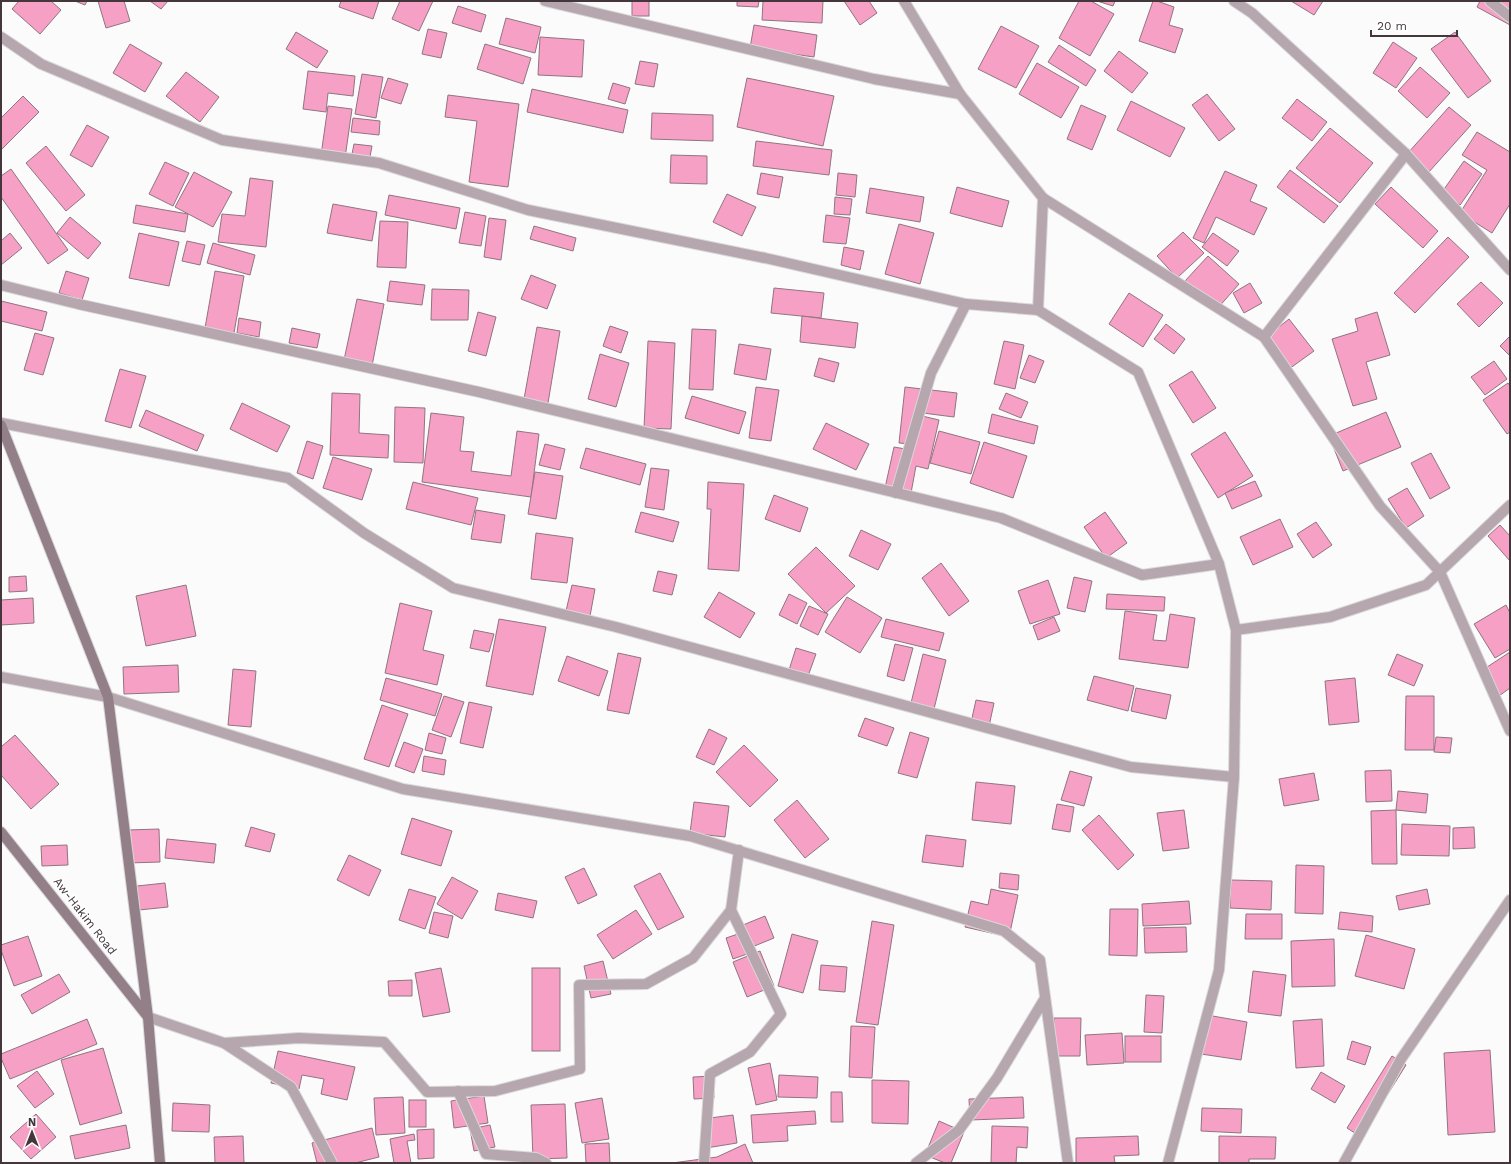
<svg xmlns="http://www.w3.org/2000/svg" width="1511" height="1164" font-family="'Work Sans',sans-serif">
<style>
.building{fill:#f6a0c5;stroke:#917480}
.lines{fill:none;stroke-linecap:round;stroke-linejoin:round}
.street-casing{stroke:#dad8d9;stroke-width:12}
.secondary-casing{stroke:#dad8d9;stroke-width:12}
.street{stroke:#b5a7ad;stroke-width:10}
.secondary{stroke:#937f87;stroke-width:10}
.labels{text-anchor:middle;stroke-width:3;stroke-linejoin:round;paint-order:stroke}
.street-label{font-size:12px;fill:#43373c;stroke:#fff}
</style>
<rect width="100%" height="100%" fill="#fbfbfb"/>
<!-- building -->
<g class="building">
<polygon points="19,1 51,1 61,10 40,34 12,9"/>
<polygon points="75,1 87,1 85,5"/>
<polygon points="98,1 124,1 130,21 106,28"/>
<polygon points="150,1 168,1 161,9"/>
<polygon points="341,1 379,1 373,19 339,7"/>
<polygon points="400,1 433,1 419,31 392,19"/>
<rect x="632" y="1" width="17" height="15"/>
<polygon points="737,1 759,1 758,7 737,6"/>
<polygon points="763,1 823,1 822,23 762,20"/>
<polygon points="844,1 869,1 877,13 860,25"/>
<polygon points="1079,1 1091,1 1114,14 1090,56 1059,38"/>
<polygon points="1097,1 1115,1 1113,6"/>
<polygon points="1153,1 1157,1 1174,7 1169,25 1183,29 1175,53 1139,41"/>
<polygon points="1291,1 1323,1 1314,15"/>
<polygon points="1480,1 1510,1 1510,25 1477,7"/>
<polygon points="458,6 486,15 481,32 452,23"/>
<polygon points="506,18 541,27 535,53 499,44"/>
<polygon points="754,25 817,35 814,57 750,48"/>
<polygon points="1001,26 1039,46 1016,88 978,69"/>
<polygon points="428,29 447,33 441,58 422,54"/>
<polygon points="296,32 328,51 317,68 286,49"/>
<polygon points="1455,32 1491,81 1468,98 1431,49"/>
<polygon points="540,37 584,40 582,77 538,75"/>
<polygon points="1393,42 1417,58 1396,88 1373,73"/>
<polygon points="130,44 162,63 145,92 113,73"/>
<polygon points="485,44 531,58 523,84 477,69"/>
<polygon points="1059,45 1096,70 1086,86 1048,62"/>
<polygon points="1119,51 1148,73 1132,93 1104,71"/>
<polygon points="640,61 658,64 654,87 635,84"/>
<polygon points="1037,63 1079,87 1061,118 1019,94"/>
<polygon points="1420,67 1450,93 1427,118 1398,91"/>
<polygon points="308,71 355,76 353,96 328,93 326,112 303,109"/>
<polygon points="186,72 219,97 200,122 166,96"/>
<polygon points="362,74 383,77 376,118 355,114"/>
<polygon points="388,78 408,84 401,104 381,98"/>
<polygon points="747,78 834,96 823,146 737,127"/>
<polygon points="613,83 630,88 625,104 608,99"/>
<polygon points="532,89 628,110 623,133 527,112"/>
<polygon points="1207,94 1235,129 1219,141 1192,105"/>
<polygon points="448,95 519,104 508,187 469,182 477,121 445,117"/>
<polygon points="23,96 39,112 1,150 1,118"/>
<polygon points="1297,99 1327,122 1312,141 1282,118"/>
<polygon points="1131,101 1185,128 1170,157 1117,130"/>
<polygon points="1081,105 1106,116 1092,150 1067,139"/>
<polygon points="328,106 352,109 345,158 321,155"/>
<polygon points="1449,107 1471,125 1428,173 1407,154"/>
<polygon points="652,113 713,115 713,141 651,139"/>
<polygon points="353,118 380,121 379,135 351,132"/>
<polygon points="87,125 109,137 92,167 70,155"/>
<polygon points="1330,128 1373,163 1340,203 1296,168"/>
<polygon points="1477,132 1510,152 1510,204 1492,233 1460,213 1487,170 1462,155"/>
<polygon points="756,141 832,150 829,175 753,166"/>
<polygon points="354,144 372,146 369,162 351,159"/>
<polygon points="46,146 85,195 66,211 26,163"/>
<polygon points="671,155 707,156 707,184 670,183"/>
<polygon points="1464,161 1482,174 1460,205 1442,192"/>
<polygon points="165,162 189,173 173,206 149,194"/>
<polygon points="11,169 68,250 48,264 1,197 1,176"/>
<polygon points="1290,170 1338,206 1324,223 1277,187"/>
<polygon points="1225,171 1257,185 1250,201 1267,208 1254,235 1216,217 1204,243 1193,238"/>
<polygon points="194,172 232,192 213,227 175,207"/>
<polygon points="761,173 783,177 779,198 757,194"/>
<polygon points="838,173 857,175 855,197 836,195"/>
<polygon points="250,178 273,181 266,247 218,242 222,214 245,216"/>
<polygon points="957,187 1009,201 1002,227 950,213"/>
<polygon points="1391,187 1438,231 1423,248 1375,204"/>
<polygon points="870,188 924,197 920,222 866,213"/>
<polygon points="727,194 756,207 742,236 713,222"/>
<polygon points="389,195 460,208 456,229 385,215"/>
<polygon points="835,197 852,199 850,215 834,214"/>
<polygon points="333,204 377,212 372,241 327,233"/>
<polygon points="136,205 188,214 185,232 133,223"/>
<polygon points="465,212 486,216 481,246 459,243"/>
<polygon points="826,215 850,218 846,244 823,242"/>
<polygon points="70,217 101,243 88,259 57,233"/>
<polygon points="489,218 506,220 501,260 484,257"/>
<polygon points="380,221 408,222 406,268 377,267"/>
<polygon points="899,224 934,233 920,284 885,274"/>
<polygon points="534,226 576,238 573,251 530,239"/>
<polygon points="1183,232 1204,253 1177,278 1157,256"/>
<polygon points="10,233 22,248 1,265 1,241"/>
<polygon points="139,233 179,242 169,286 129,278"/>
<polygon points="1213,233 1239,251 1227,266 1202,247"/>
<polygon points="1448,237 1469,257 1415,313 1394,293"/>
<polygon points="187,241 205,245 200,265 182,261"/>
<polygon points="213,243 255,255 250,275 207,263"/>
<polygon points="844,247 864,251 860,270 841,265"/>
<polygon points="1208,256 1239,284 1217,309 1185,281"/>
<polygon points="66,271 89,278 82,300 59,293"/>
<polygon points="215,271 244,276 234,333 205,328"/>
<polygon points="531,275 556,285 547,309 521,299"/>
<polygon points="390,281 425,285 422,305 387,301"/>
<polygon points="1481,282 1503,303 1479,327 1457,304"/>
<polygon points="1250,283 1262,303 1244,313 1233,293"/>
<polygon points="774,288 824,293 821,318 771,313"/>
<polygon points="432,289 469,290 468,320 431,320"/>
<polygon points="1129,293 1163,315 1143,347 1109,324"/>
<polygon points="357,299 384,304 372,366 344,360"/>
<polygon points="1,301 47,312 42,331 1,321"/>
<polygon points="478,312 496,317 486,356 468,351"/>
<polygon points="1377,312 1390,355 1366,362 1377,399 1353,406 1332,339 1358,331 1355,319"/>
<polygon points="802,316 858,323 855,348 800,342"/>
<polygon points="239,318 261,322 259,337 237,333"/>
<polygon points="1289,319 1314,351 1289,369 1265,338"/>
<polygon points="1166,324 1185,339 1174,354 1154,339"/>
<polygon points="610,326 628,332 621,353 603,346"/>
<polygon points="537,327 560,331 548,403 524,399"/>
<polygon points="292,328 320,334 317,348 289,343"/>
<polygon points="692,329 716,330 713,390 689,389"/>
<polygon points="35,333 54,338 43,375 24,370"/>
<polygon points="1510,336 1510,356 1500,346"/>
<polygon points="648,341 675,343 671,429 644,428"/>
<polygon points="1004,341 1024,345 1015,389 994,384"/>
<polygon points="739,344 771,349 766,380 734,374"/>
<polygon points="600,354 629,363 616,407 588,399"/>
<polygon points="1029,355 1044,361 1035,383 1020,378"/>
<polygon points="819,358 839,363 834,382 814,376"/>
<polygon points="1494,361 1507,379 1485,395 1471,377"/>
<polygon points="120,369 146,376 131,428 105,421"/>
<polygon points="1192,371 1216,408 1193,423 1169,385"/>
<polygon points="1508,383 1510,386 1510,432 1507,434 1483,400"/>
<polygon points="756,387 779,390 771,441 749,438"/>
<polygon points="905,387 957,393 954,417 915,412 911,444 899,443"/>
<polygon points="332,393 360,394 359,433 389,435 388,458 330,455"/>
<polygon points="1006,393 1028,402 1021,418 999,409"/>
<polygon points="692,396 746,412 739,434 685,418"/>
<polygon points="242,403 290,426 277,452 230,429"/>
<polygon points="395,407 425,408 423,463 394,462"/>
<polygon points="146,410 204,435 197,451 139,426"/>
<polygon points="1386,412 1401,447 1343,471 1329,436"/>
<polygon points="431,413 464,417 460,451 474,452 471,471 511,476 517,431 539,434 531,497 422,482"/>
<polygon points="992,414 1038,426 1034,444 988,433"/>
<polygon points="918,415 939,420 928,469 916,466 911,493 885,488 894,447 911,450"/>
<polygon points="826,423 869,444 856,470 813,449"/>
<polygon points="939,431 980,442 971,474 930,463"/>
<polygon points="1225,432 1253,476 1218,498 1191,454"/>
<polygon points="307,441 323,446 313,479 297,473"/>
<polygon points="984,442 1027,456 1013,498 970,483"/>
<polygon points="545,444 565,449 560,470 539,465"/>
<polygon points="586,448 646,464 640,485 580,468"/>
<polygon points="1431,453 1450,488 1430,499 1411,463"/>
<polygon points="333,457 372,469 362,500 323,488"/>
<polygon points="651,468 669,470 664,510 645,507"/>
<polygon points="535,472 563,476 556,519 528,514"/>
<polygon points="1255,481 1262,496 1232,509 1225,493"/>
<polygon points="413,482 478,498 471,525 406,509"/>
<polygon points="708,482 744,484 739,571 708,569 711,509 707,509"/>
<polygon points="1407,488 1424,516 1406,528 1388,499"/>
<polygon points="774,495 808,508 800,532 765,519"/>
<polygon points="476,510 505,515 501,543 471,539"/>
<polygon points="641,512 679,522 673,542 635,532"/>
<polygon points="1105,512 1127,543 1106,558 1084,527"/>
<polygon points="1280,519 1293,547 1253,565 1240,537"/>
<polygon points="1316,522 1332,545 1313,558 1297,534"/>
<polygon points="1500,525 1510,536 1510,561 1488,536"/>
<polygon points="861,530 891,544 878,570 849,556"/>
<polygon points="536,533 573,538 567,583 531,579"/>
<polygon points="816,547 855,586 826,613 788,574"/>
<polygon points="941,563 969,601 949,616 922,578"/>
<polygon points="658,571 677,575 672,595 653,591"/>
<polygon points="26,576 27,591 9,592 9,577"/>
<polygon points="1074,577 1092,581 1085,612 1067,608"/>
<polygon points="1048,580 1060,614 1030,624 1018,591"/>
<polygon points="186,585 196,636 146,646 136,596"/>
<polygon points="572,585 595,589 590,616 566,611"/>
<polygon points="719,592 755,613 740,638 704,617"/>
<polygon points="789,594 807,603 797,624 779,615"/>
<polygon points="1107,594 1165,597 1164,611 1106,609"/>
<polygon points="847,597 882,618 860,653 825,632"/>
<polygon points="33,598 34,623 1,625 1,600"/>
<polygon points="400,603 432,611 423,650 444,655 437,685 385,673"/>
<polygon points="1506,605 1510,613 1510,649 1495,658 1474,624"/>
<polygon points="809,606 828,614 818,635 800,626"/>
<polygon points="1125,611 1157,615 1153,640 1166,641 1170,614 1195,618 1188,668 1119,659"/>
<polygon points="1054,617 1060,631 1038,640 1033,626"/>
<polygon points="499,619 546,627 533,695 486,686"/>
<polygon points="886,619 944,633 939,651 881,637"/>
<polygon points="474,630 494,634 489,652 470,648"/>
<polygon points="895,644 913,648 904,681 887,676"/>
<polygon points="796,648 816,654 808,676 789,670"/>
<polygon points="1510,652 1510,688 1499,696 1481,671"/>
<polygon points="618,653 641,658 629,714 607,710"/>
<polygon points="923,654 946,660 934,709 911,703"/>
<polygon points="1397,654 1423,665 1414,686 1388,675"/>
<polygon points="567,656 608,671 599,696 558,681"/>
<polygon points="178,665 179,692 124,694 123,667"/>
<polygon points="233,669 256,671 251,727 228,725"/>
<polygon points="1094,676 1134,686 1128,711 1087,700"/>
<polygon points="386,678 442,694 435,716 380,700"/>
<polygon points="1355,678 1359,722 1329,725 1325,681"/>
<polygon points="1136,688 1171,695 1166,719 1131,711"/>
<polygon points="444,696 464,702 451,737 432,730"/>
<polygon points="1406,696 1434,696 1434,750 1405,750"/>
<polygon points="976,700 994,703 988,731 970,727"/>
<polygon points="469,702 492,707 483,748 460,743"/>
<polygon points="382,705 408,714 389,767 364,759"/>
<polygon points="865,718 894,728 887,746 858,736"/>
<polygon points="709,729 727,738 714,765 696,757"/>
<polygon points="910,732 929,738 917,778 898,773"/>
<polygon points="429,733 446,738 442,754 425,750"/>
<polygon points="15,735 59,784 31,809 1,775 1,747"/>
<polygon points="1436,737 1452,738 1450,753 1434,752"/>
<polygon points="404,742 423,749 414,773 395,766"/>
<polygon points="744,745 778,780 750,807 716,772"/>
<polygon points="424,756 446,760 444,775 422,771"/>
<polygon points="1391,770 1392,801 1366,802 1365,771"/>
<polygon points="1070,771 1092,777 1084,806 1061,800"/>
<polygon points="1314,773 1319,800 1284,806 1279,779"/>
<polygon points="976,782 1015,786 1011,824 972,820"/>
<polygon points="1398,791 1428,794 1426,813 1396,810"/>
<polygon points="797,800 829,839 805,858 774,820"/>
<polygon points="694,802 729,806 725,837 690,833"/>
<polygon points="1057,804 1074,807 1070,832 1052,829"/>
<polygon points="1184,810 1189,848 1163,851 1157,813"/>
<polygon points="1396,810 1397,864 1372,864 1371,811"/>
<polygon points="1099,815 1134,855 1118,870 1082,830"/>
<polygon points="412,818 452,831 441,866 401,854"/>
<polygon points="1402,824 1450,826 1449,856 1401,855"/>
<polygon points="251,827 275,834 270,852 245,846"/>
<polygon points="1474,827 1475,848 1453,849 1453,828"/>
<polygon points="159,829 160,862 128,863 127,830"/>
<polygon points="926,835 966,840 963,867 922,862"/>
<polygon points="167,839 216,844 214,863 165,858"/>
<polygon points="67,845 68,865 42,866 41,846"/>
<polygon points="349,855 381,870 369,896 337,880"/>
<polygon points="1296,865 1324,866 1323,914 1295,913"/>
<polygon points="584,868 597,895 578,904 565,877"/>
<polygon points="660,873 684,917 658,930 634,886"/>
<polygon points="1000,873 1019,875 1018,890 999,888"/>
<polygon points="452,877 478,891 462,919 437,904"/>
<polygon points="1231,880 1272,881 1271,910 1230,908"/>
<polygon points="165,883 168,907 139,910 137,886"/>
<polygon points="409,889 436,897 425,929 399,920"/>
<polygon points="991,889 1018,895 1009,937 965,927 971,901 988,905"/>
<polygon points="1427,889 1430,904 1399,910 1396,896"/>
<polygon points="498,893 537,901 533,918 495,910"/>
<polygon points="1189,901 1191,924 1143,926 1142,904"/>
<polygon points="1110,909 1138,909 1137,956 1109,955"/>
<polygon points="636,910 652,934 613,959 597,935"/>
<polygon points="434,912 453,916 448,938 429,933"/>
<polygon points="1340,912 1373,916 1372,932 1338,929"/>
<polygon points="1246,914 1282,914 1282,939 1245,939"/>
<polygon points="765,916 774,938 752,947 743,925"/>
<polygon points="872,921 894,925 878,1025 856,1022"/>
<polygon points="1186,927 1187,952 1145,953 1144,928"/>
<polygon points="744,932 750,953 733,959 726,938"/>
<polygon points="792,934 818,941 803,993 778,986"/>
<polygon points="1366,935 1415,949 1404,989 1355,976"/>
<polygon points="28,936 42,976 14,986 1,950 1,945"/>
<polygon points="1334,939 1335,986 1292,987 1291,941"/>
<polygon points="760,951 774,986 747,997 733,962"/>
<polygon points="603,961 611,994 591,998 584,966"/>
<polygon points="821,965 847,967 845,992 819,990"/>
<polygon points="441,968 450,1012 423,1017 415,973"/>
<rect x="532" y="968" width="28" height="83"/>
<polygon points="1253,971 1286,975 1281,1016 1248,1012"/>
<polygon points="59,974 70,992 32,1014 21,995"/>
<polygon points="412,980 412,996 389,996 388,981"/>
<polygon points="1146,995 1164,996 1162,1033 1144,1032"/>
<polygon points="1207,1015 1247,1022 1241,1060 1201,1054"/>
<polygon points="1054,1018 1081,1018 1080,1056 1054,1056"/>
<polygon points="87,1019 97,1044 10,1079 1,1058 1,1054"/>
<polygon points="1322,1019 1324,1066 1296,1068 1293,1021"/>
<polygon points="851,1026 875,1027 872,1078 849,1077"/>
<polygon points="1122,1033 1124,1063 1087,1065 1085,1035"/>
<rect x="1125" y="1036" width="36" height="26"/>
<polygon points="1352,1041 1371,1047 1365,1065 1347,1059"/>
<polygon points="103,1048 122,1113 80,1125 61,1060"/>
<polygon points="1490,1050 1495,1132 1448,1135 1444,1053"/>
<polygon points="278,1051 355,1067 347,1100 321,1094 324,1079 302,1075 299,1089 271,1083"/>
<polygon points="1392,1056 1406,1065 1361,1137 1347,1128"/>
<polygon points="770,1063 777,1100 756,1105 748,1068"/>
<polygon points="37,1071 54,1094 35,1108 17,1086"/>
<polygon points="1321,1072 1345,1086 1335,1103 1311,1089"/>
<polygon points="779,1075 818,1077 817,1098 778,1097"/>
<polygon points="713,1076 714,1098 694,1099 693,1077"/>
<polygon points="872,1080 909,1081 908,1124 872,1123"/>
<polygon points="831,1092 842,1092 843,1122 831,1122"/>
<polygon points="484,1096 488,1123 454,1128 451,1101"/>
<polygon points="403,1097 405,1133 376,1135 374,1098"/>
<polygon points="1023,1097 1024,1118 970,1120 969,1099"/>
<polygon points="602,1098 609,1139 582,1143 575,1103"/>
<rect x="409" y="1100" width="17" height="27"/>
<polygon points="173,1103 210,1105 209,1132 172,1131"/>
<polygon points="565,1104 567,1158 533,1159 531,1105"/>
<polygon points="1202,1108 1242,1109 1241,1133 1201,1131"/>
<polygon points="815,1111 816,1124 787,1126 788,1141 753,1143 751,1115"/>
<polygon points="36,1114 56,1137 31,1159 10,1137"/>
<polygon points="733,1115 737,1143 706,1148 702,1119"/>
<polygon points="939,1121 964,1132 951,1163 945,1163 925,1155"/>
<polygon points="126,1125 130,1148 75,1159 70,1136"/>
<polygon points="490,1125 495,1147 474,1151 470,1129"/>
<polygon points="992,1126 1028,1127 1027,1148 1017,1147 1016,1163 991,1163"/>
<polygon points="372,1128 379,1157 355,1163 317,1163 312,1143"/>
<polygon points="434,1129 434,1158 418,1159 417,1130"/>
<polygon points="414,1134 415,1140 407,1141 411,1163 394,1163 390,1139"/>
<polygon points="243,1136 244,1163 215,1163 214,1137"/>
<polygon points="1138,1136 1139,1155 1114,1156 1115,1163 1076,1163 1076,1138"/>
<polygon points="1219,1136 1276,1137 1275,1159 1249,1159 1249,1163 1219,1163"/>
<polygon points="609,1143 610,1163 586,1163 585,1144"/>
<polygon points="745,1144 753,1163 672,1163 717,1157"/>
</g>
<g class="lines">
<defs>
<g id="street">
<polyline points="545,1 874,79 960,94"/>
<polyline points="904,1 960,94 1043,198 1038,310 1138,372 1219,564 1236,630 1234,777 1219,970 1168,1163"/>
<polyline points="1234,1 1252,13 1406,154 1510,270"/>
<polyline points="1490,1 1510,17"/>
<polyline points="1,37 41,64 222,140 379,163 528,210 765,258 966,304 1038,310"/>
<polyline points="1043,198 1264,337 1380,506 1440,572 1510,731"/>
<polyline points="1,285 78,304 479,392 1001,518 1142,575 1219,564"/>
<polyline points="1264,337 1406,154"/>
<polyline points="1,423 288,478 364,533 453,588 616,627 1131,767 1234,777"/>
<polyline points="896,493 931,373 966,304"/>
<polyline points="1236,630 1330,617 1426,585 1510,505"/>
<polyline points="1,677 108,697 403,789 690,836 1004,931 1040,960 1068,1163"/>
<polyline points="148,1017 224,1043 291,1087 332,1163"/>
<polyline points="224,1043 299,1038 384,1042 427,1092 495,1091 580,1069 579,985 646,984 693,958 731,910 739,850"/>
<polyline points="458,1091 486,1154 536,1158 546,1163"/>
<polyline points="704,1163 710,1074 750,1052 781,1014 731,910"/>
<polyline points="916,1163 959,1130 997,1078 1045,998"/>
<polyline points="1344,1163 1401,1059 1510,900"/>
</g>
<g id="secondary">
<polyline points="1,425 108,697 148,1017 160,1163"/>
<polyline points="1,832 148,1017"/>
</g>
</defs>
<!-- street casing -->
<use href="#street" class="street-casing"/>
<!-- secondary casing -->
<use href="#secondary" class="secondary-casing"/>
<!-- street -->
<use href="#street" class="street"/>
<!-- secondary -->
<use href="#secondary" class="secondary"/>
</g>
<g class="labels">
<!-- street labels -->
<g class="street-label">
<text transform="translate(85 916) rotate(52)" y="4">Aw-Hakim Road</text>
</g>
</g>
<!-- border -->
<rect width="1511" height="1164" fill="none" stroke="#43373c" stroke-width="4"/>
<!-- north arrow -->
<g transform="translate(32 1132)" stroke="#ffffff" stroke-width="3" paint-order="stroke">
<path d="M0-3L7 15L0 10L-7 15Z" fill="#43373c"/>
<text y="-6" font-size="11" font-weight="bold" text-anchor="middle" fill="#43373c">N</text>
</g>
<!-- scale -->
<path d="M1371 30v6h86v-6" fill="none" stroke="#43373c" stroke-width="2"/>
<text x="1377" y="30" font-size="12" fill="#43373c" stroke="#ffffff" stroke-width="3" paint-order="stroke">20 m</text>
</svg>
